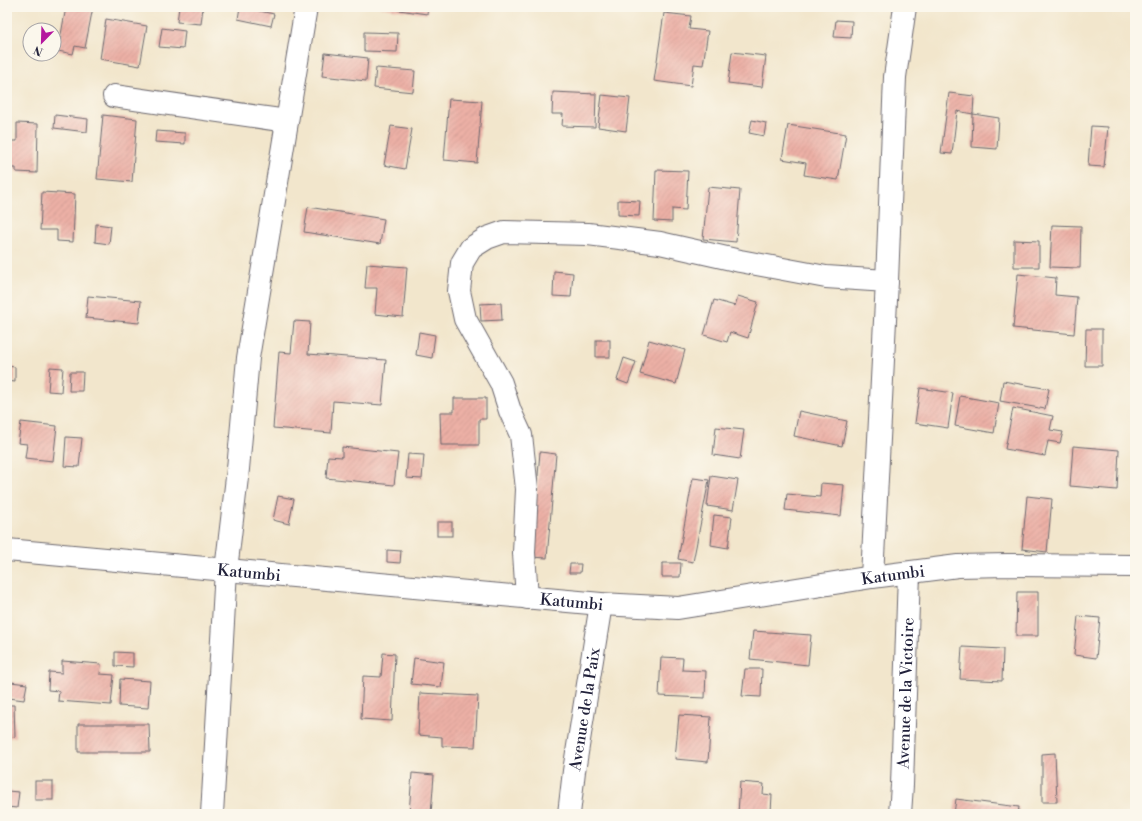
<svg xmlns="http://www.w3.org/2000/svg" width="1142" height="821" font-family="'Libre Bodoni',serif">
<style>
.building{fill:url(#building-hatch)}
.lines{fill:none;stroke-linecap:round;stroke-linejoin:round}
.minor-casing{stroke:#6b676e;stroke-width:24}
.minor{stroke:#fff;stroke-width:22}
.labels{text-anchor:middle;stroke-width:4;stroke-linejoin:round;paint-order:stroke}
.street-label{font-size:16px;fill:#22223b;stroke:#fbf7ec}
</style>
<defs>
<pattern id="building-hatch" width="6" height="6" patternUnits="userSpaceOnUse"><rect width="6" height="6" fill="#ecb0a6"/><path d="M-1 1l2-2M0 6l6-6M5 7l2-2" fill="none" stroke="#ca9790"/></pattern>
</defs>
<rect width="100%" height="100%" fill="#fbf7ec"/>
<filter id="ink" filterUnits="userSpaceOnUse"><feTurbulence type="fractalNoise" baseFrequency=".025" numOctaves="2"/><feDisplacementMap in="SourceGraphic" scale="8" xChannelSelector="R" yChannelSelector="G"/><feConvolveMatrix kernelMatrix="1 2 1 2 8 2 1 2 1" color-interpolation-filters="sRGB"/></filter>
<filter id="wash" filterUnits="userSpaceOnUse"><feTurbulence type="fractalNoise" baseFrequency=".012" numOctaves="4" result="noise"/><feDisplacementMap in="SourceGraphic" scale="16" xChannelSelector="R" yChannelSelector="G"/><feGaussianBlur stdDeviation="0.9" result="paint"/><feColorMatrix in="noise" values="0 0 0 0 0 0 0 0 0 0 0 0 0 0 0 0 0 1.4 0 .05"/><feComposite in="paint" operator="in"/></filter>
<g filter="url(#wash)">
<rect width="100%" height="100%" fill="#f2e6cc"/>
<g id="blocks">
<!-- building -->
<g class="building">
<polygon points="66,7 93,7 85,48 75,46 73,54 58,51"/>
<polygon points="179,7 203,7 201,24 177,22"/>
<polygon points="240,7 274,14 271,26 238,19"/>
<polygon points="378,7 428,7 427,14"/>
<polygon points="664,13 691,16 689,29 708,31 703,65 694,64 691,86 654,81"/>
<polygon points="106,19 147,26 140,66 100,59"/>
<polygon points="836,20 852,21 851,38 834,37"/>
<polygon points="162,28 185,31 183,49 159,47"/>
<polygon points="364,32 398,33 397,52 364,51"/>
<polygon points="732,52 766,56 762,87 728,83"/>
<polygon points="325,53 368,58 366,81 322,76"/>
<polygon points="376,68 415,71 413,92 374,88"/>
<polygon points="553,92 596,94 595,127 562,126 563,114 552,114"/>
<polygon points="949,93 974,96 973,114 999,118 997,149 972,147 973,114 957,111 952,154 941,153"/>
<polygon points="602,95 630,98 626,131 598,127"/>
<polygon points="449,99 482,101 477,163 444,160"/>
<polygon points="55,115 88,119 87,132 54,128"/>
<polygon points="103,115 137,119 132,182 97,179"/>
<polygon points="752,120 766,123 764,136 749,133"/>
<polygon points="17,123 38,124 37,173 16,172 16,168 7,168 7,141 17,141"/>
<polygon points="788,125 846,134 838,180 804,175 806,163 782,159"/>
<polygon points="391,126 412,129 405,169 384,165"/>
<polygon points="1091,126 1108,127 1104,167 1088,166"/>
<polygon points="156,131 185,133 185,144 155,142"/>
<polygon points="656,170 688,171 686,210 672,209 672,222 654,221"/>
<polygon points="708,187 740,190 736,242 703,239"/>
<polygon points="42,192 75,194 73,242 57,241 57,230 40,230"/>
<polygon points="618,200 640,201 639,216 618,215"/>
<polygon points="308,207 384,219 380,244 304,232"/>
<polygon points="96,224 111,226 109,244 95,242"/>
<polygon points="1052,225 1081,226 1080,268 1050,267"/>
<polygon points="1014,240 1039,241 1039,267 1014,267"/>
<polygon points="367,264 407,267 403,317 375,314 377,288 365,288"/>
<polygon points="554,271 573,273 571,297 553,296"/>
<polygon points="1018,274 1056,278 1055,295 1077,297 1074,334 1013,328"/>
<polygon points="88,296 141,301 139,323 86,318"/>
<polygon points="738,296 758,302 748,338 730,332 727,342 704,335 714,300 735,306"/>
<polygon points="501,303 502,320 481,321 480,304"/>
<polygon points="294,321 310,322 308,354 386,360 382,405 333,401 331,433 273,428 279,352 291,353"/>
<polygon points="1086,329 1102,329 1102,366 1085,366"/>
<polygon points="419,332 435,335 432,358 416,355"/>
<rect x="596" y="340" width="14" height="17"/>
<polygon points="649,340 685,350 676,384 640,374"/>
<polygon points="624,358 636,362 628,384 617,380"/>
<polygon points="7,366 15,367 15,382 7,381"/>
<polygon points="50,367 63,368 61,392 48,391"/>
<polygon points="70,372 83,372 82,391 69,391"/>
<polygon points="1003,381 1049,389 1045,409 1000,401"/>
<polygon points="920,388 953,393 948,428 915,423"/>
<polygon points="960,396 999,403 994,433 955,426"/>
<polygon points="454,398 486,398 486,419 479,419 479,445 441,445 440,412 454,412"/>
<polygon points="1013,408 1053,416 1050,430 1063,432 1060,443 1048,441 1045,456 1005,449"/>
<polygon points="799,411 847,421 842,446 794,436"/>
<polygon points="21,422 57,426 53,461 25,458 27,444 18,443"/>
<polygon points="716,427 744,430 740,459 713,455"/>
<polygon points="66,437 82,438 79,467 64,466"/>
<polygon points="1073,446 1119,450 1117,490 1070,486"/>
<polygon points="342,447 398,453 394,485 326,478 328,456 342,457"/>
<polygon points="540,452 556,454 547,558 531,557"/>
<polygon points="408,454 424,455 422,479 406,478"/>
<polygon points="711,476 738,480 733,510 707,506"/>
<polygon points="693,478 709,480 693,562 678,559"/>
<polygon points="821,483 844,485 841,516 785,510 787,494 820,497"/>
<polygon points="278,496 294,499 289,524 273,520"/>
<polygon points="1027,496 1052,499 1047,552 1022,549"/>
<polygon points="714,515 732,517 728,548 711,545"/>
<rect x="437" y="522" width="15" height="14"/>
<polygon points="387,550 401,551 400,563 387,562"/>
<polygon points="662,563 681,563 680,577 662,577"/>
<polygon points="570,564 581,564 580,573 569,573"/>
<polygon points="1017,592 1038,592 1038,636 1016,636"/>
<polygon points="1078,616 1100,618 1096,658 1074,655"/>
<polygon points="753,631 811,635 808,665 750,659"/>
<polygon points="962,647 1003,649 1002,681 960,679"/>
<polygon points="115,652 133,653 133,667 115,666"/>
<polygon points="383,653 395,654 392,721 361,719 363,676 381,677"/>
<polygon points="661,657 683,658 682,670 706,671 705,698 659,696"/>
<polygon points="414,658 444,662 441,687 411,684"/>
<polygon points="62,661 101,664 100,674 114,675 111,705 58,701 59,691 48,690 49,672 62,673"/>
<polygon points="745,669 762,669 761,697 742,696"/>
<polygon points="120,679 150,681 148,708 119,706"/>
<polygon points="11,682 27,684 24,700 9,698"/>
<polygon points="420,693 478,696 475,747 442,746 442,737 418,735"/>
<polygon points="7,705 14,705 15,737 7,738"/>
<polygon points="679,715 711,717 708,762 675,759"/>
<polygon points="78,724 149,724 150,752 78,752"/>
<polygon points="1055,753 1057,802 1042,802 1042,754"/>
<polygon points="412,773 434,775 431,814 409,814"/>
<rect x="35" y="781" width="18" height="19"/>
<polygon points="740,782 764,784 763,794 772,795 771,812 763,812 763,814 738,814"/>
<polygon points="7,791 19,792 17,808 7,807"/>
<polygon points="956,799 1019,807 1018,814 954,814"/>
</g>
</g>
</g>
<g filter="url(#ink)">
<use href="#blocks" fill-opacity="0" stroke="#6b676e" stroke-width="1"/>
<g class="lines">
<defs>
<g id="minor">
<polyline points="114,96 287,121"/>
<path id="s1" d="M7,550l594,54 77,4 194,-31 86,-11 49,-1 128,1"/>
<polyline points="872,577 887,281 895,77 905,7"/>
<polyline points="527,598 524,553 527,489 521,435 510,411 501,383 465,319 459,291 462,263 471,248 487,238 504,232 588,234 660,243 740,261 826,277 887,281"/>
<polyline points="212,814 226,570 238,469 248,358 306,7"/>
<path id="s2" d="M569,814l5,-43 27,-167"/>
<path id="s3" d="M900,814l2,-29 7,-212"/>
</g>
</defs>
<!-- minor casing -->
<use href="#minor" class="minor-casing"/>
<!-- minor -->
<use href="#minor" class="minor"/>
</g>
</g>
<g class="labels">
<!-- street labels -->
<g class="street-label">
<text dy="6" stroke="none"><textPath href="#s1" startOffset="243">Katumbi</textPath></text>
<text dy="6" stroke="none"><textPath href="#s1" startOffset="891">Katumbi</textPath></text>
<text dy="6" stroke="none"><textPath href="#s1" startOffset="567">Katumbi</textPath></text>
<text dy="6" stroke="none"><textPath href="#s3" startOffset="121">Avenue de la Victoire</textPath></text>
<text dy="6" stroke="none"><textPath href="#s2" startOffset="106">Avenue de la Paix</textPath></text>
</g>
</g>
<!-- margin -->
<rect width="1142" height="821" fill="none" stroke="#fbf7ec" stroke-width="24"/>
<!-- north arrow -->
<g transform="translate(42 42) rotate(203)"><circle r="19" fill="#fbf7ec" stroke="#a4a2a5"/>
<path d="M0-3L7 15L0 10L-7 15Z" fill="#b5179e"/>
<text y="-6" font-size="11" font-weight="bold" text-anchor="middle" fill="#22223b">N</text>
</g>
</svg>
